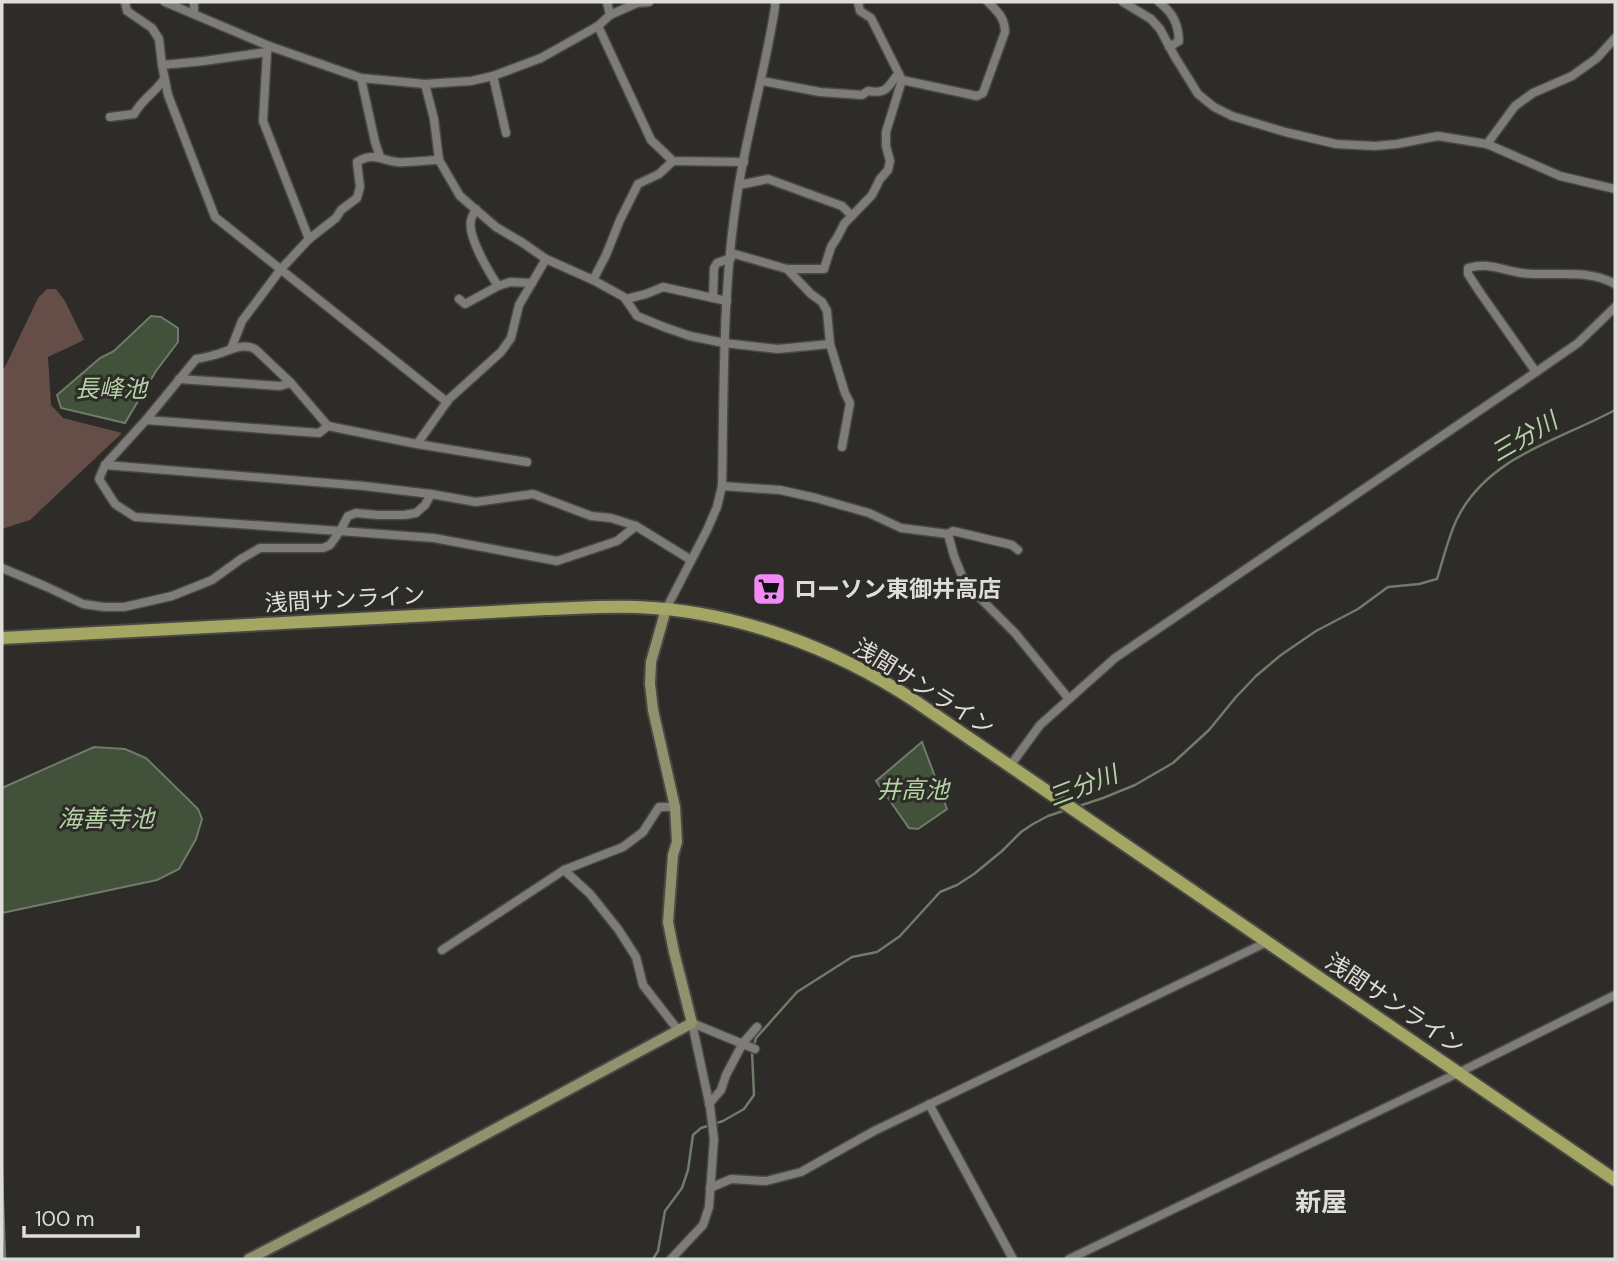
<svg xmlns="http://www.w3.org/2000/svg" width="1617" height="1261" font-family="'DM Sans','Noto Sans JP',sans-serif">
<style>
.green{fill:#654e47}
.water{fill:#41513a;stroke:#707b6a;stroke-width:2}
.lines{fill:none;stroke-linecap:round;stroke-linejoin:round}
.stream{stroke:#707b6a;stroke-width:2.5}
.street-casing{stroke:#494845;stroke-width:11}
.secondary-casing{stroke:#494845;stroke-width:14}
.primary-casing{stroke:#494845;stroke-width:16}
.street{stroke:#7e7c78;stroke-width:8}
.secondary{stroke:#91916e;stroke-width:10}
.primary{stroke:#a4a764;stroke-width:12}
.labels{text-anchor:middle;stroke-width:6;stroke-linejoin:round;paint-order:stroke}
.poi-label{font-size:23px;font-weight:bold;fill:#deddda;stroke:#2d2c28;text-anchor:start}
.street-label{font-size:23px;fill:#deddda;stroke:#2d2c28}
.water-label{font-size:24px;font-style:italic;fill:#b5d4a5;stroke:#2d2c28}
.quarter-label{font-size:26px;font-weight:bold;fill:#deddda;stroke:#2d2c28}
</style>
<rect width="100%" height="100%" fill="#2d2c28"/>
<!-- green -->
<polygon class="green" points="47,289 56,289 65,301 84,340 48,357 51,405 63,418 122,433 30,520 2,529 2,369 5,367 38,298"/>
<!-- water -->
<g class="water">
<polygon points="151,316 161,317 178,328 178,342 156,371 125,423 61,408 57,395 100,358 114,351"/>
<polygon points="922,742 947,809 918,829 909,828 876,781"/>
<polygon points="94,747 125,749 146,758 198,809 202,819 196,839 179,869 157,880 2,913 2,788"/>
</g>
<g class="lines">
<!-- stream -->
<g class="stream">
<path d="M1076,807l27,-9 32,-13 38,-22 36,-33 27,-33 20,-21 25,-21 35,-24 42,-22 30,-22 31,-3 18,-5c6,-19 12,-45 21,-62 31,-61 102,-77 157,-107"/>
<polyline points="754,1045 756,1038 797,992 852,957 877,952 900,936 940,892 957,885 974,874 1002,851 1021,832 1033,824 1048,816 1066,810"/>
<polyline points="2,1174 5,1259"/>
<polyline points="653,1259 658,1251 665,1211 682,1188 688,1170 693,1135 701,1128 723,1121 744,1109 754,1095 752,1051"/>
</g>
<defs>
<g id="street">
<polyline points="125,2 127,11 152,28 159,39 162,65 168,95 215,217 447,402"/>
<polyline points="165,2 269,46 361,78 425,84 471,81 493,76 541,58 598,26 610,15 637,3 649,2"/>
<polyline points="194,2 194,14"/>
<polyline points="607,2 610,15"/>
<polyline points="1123,2 1151,19 1160,29 1175,57 1198,94 1214,107 1232,116 1285,132 1336,144 1375,146 1397,144 1438,136 1487,144 1560,176 1615,189"/>
<path d="M1159,2c14,11 19,21 20,39l-10,6"/>
<polyline points="598,26 651,140 673,161 744,162"/>
<polyline points="269,46 267,52 263,121 309,239"/>
<polyline points="162,65 204,61 267,52"/>
<polyline points="493,76 506,133"/>
<polyline points="361,78 375,142 380,157"/>
<path d="M902,80l75,16 6,-3 22,-61c0,-14 -8,-21 -17,-30"/>
<path d="M762,81l58,11 42,3 6,-4c19,3 19,-3 30,-17"/>
<polyline points="425,84 434,119 439,160 460,196 496,227 523,243 546,259 593,280 624,297 637,316 664,327 690,336 724,343 778,349 830,344"/>
<path d="M110,117l24,-3c9,-16 20,-20 30,-35"/>
<polyline points="1487,144 1515,106 1533,93 1572,76 1597,58 1615,38"/>
<polyline points="739,185 768,179 842,206 852,216"/>
<path d="M476,209c-2,4 -4,7 -5,11 -4,16 18,52 27,66"/>
<polyline points="731,253 787,269 824,269 831,247 838,236 844,224 872,195 880,179 888,170 890,161 886,146 886,132 902,80 871,18 860,11 858,2"/>
<polyline points="787,269 811,294 822,302 827,311 830,344 845,393 850,403 842,447"/>
<polyline points="593,280 606,255 620,220 638,184 659,174 673,161"/>
<polyline points="713,298 714,268 717,263 731,258"/>
<polyline points="459,299 465,304 498,286 510,282 532,283"/>
<polyline points="626,299 646,294 663,287 727,301"/>
<path d="M231,349l11,-28 39,-52 28,-30 27,-21 5,-8 16,-12 3,-11 -3,-25c16,-10 24,-2 40,0 14,1 28,-2 42,-2"/>
<path d="M1536,372l-57,-81 -11,-17v-6c21,-6 33,2 54,5 31,4 65,-5 93,11"/>
<polyline points="179,379 280,386 291,383"/>
<polyline points="146,420 105,465 99,479 115,504 135,517 340,531 348,516 356,513 378,515 404,515 416,513 425,505 431,494"/>
<path d="M328,426l-9,7 -173,-13 50,-61c6,-1 12,-2 18,-4 14,-3 27,-13 41,-6l36,34 37,43 89,18 110,18"/>
<polyline points="417,444 449,399 501,352 511,338 519,305 546,259"/>
<polyline points="105,465 364,486 431,494 476,502 533,494 591,516 611,518 636,526 691,560"/>
<polyline points="722,486 780,490 816,498 869,513 901,528 948,534 953,531 1012,545 1018,550"/>
<polyline points="948,534 954,556 962,576 968,586 1015,633 1069,699"/>
<polyline points="2,568 47,587 83,604 104,607 124,607 172,596 212,580 241,559 260,548 323,548 330,545 340,531 434,538 557,561 617,541 636,526"/>
<path d="M666,609l41,-79 10,-23 5,-21c2,-100 0,-203 17,-302 10,-59 27,-118 36,-177v-5"/>
<polyline points="1010,766 1040,725 1115,658 1536,372 1578,343 1615,307"/>
<polyline points="564,870 590,894 618,929 636,957 643,985 678,1030"/>
<polyline points="442,950 564,870 623,847 643,832 659,807 675,807"/>
<polyline points="692,1023 755,1049"/>
<polyline points="709,1104 721,1090 726,1075 743,1043 757,1027"/>
<polyline points="929,1104 1013,1259"/>
<polyline points="710,1188 731,1179 766,1181 801,1172 874,1131 1267,942"/>
<polyline points="671,1259 703,1225 709,1207 714,1139 710,1107 692,1023"/>
<polyline points="1069,1259 1458,1073 1615,995"/>
</g>
<polyline id="secondary" points="249,1259 369,1197 692,1023 674,952 668,922 673,855 677,842 675,807 653,710 650,684 651,662 666,609"/>
<path id="primary" d="M2,638l544,-29c30,-1 61,-3 91,-2 99,4 196,40 278,94l700,479"/>
</defs>
<!-- street casing -->
<use href="#street" class="street-casing"/>
<!-- secondary casing -->
<use href="#secondary" class="secondary-casing"/>
<!-- primary casing -->
<use href="#primary" class="primary-casing"/>
<!-- street -->
<use href="#street" class="street"/>
<!-- secondary -->
<use href="#secondary" class="secondary"/>
<!-- primary -->
<use href="#primary" class="primary"/>
</g>
<!-- icons -->
<defs>
<symbol id="supermarket-square" viewBox="-11 -11 22 22"><rect x="-9" y="-9" width="18" height="18" rx="4" fill="#f18af4" stroke="#2d2c28"/><path d="M-6-5.5h2.5l.6 2H6L4.5 2H-2.5L-4.4-4H-6ZM-1.5 3.2a1.3 1.3 0 1 0 .1 0ZM3 3.2a1.3 1.3 0 1 0 .1 0Z" fill="#111"/></symbol>
</defs>
<g fill-rule="evenodd">
<use href="#supermarket-square" x="750" y="570" width="38" height="38"/>
</g>
<g class="labels">
<!-- poi labels -->
<g class="poi-label">
<text x="794" y="597">ローソン東御井高店</text>
</g>
<!-- street labels -->
<g class="street-label">
<text transform="translate(345 599) rotate(-3)" y="8">浅間サンライン</text>
<text transform="translate(924 687) rotate(32)" y="8">浅間サンライン</text>
<text transform="translate(1395 1004) rotate(34)" y="8">浅間サンライン</text>
</g>
<!-- water labels -->
<g class="water-label">
<text x="111" y="397">長峰池</text>
<text transform="translate(1524 437) rotate(-30)" y="8">三分川</text>
<text transform="translate(1083 786) rotate(-21)" y="8">三分川</text>
<text x="913" y="798">井高池</text>
<text x="106" y="827">海善寺池</text>
</g>
<!-- quarter labels -->
<g class="quarter-label">
<text x="1321" y="1211">新屋</text>
</g>
</g>
<!-- border -->
<rect width="1617" height="1261" fill="none" stroke="#deddda" stroke-width="7"/>
<!-- scale -->
<path d="M24 1226v10h114v-10" fill="none" stroke="#deddda" stroke-width="3.5"/>
<text x="35" y="1226" font-size="21" fill="#deddda" stroke="#2d2c28" stroke-width="5" paint-order="stroke">100 m</text>
</svg>
